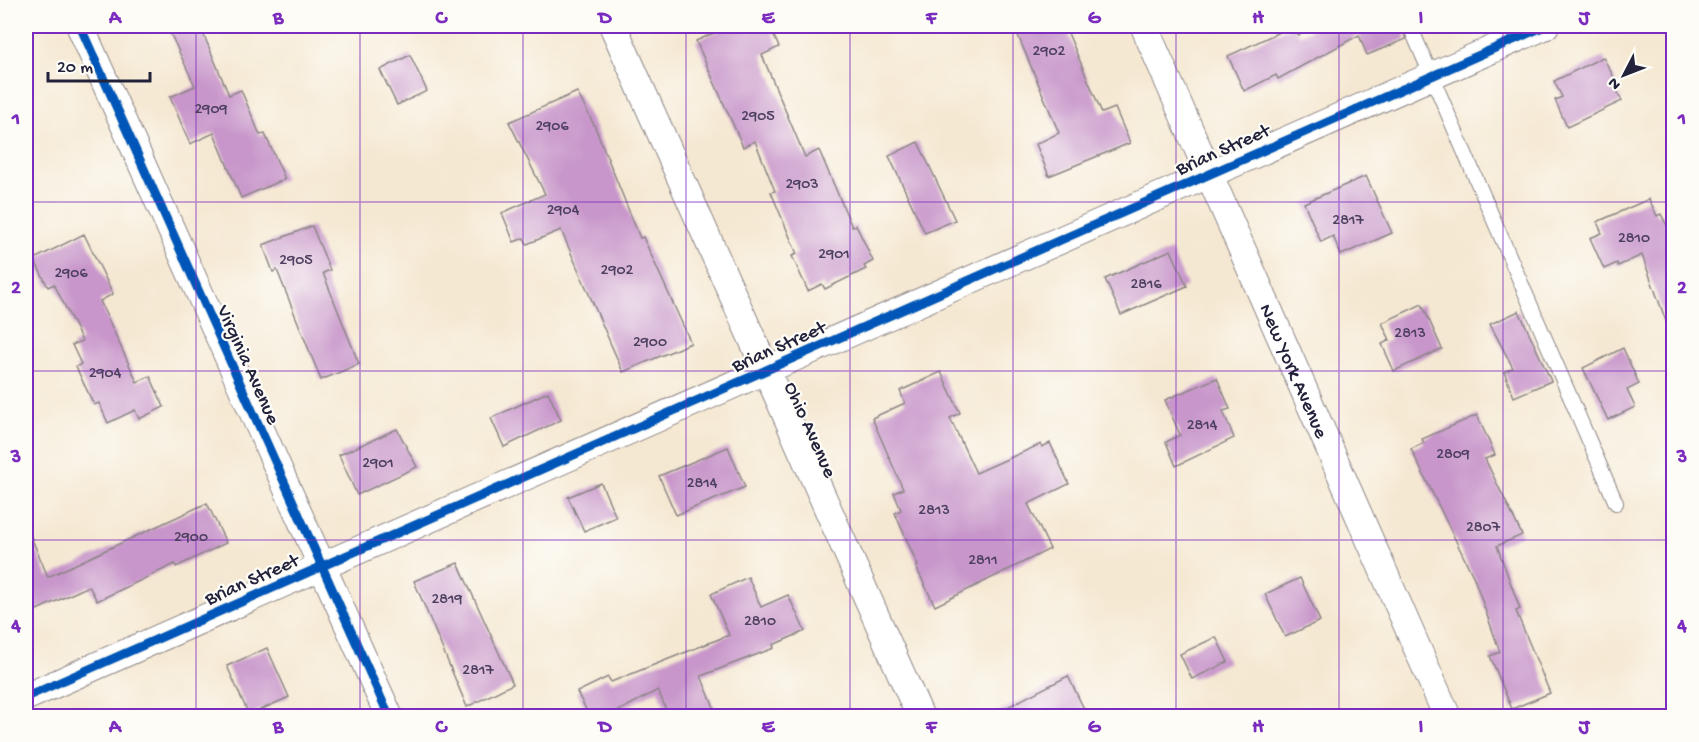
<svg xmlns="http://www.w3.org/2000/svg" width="1699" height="742" font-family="'Gochi Hand',sans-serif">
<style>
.building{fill:#c896ca}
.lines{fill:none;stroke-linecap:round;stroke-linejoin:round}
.lane-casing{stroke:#8c8586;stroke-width:16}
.street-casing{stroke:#8c8586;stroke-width:29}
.lane{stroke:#fff;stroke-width:14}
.street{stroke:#fff;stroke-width:27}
.cycleway-casing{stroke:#fdfcf7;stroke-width:13}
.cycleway{stroke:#0057b8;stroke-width:9}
.grid{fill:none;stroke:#7b2cbf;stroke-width:1.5;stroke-opacity:0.55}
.labels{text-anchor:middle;stroke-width:4.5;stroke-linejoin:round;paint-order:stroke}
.number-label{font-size:16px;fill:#4c3f5f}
.street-label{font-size:20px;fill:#22223b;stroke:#fdfcf7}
.neatline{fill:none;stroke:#7b2cbf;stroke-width:2}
.grid-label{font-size:20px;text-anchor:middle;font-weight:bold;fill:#7b2cbf}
</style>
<rect width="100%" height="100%" fill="#fdfcf7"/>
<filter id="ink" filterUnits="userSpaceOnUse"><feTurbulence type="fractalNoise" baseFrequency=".0167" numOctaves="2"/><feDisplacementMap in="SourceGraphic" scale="12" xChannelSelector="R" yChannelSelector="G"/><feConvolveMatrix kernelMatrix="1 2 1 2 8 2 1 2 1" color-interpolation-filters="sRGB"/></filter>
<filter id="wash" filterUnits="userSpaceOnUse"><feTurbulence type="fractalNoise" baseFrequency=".008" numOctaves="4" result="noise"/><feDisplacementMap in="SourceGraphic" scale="24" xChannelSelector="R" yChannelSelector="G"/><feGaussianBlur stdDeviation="1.35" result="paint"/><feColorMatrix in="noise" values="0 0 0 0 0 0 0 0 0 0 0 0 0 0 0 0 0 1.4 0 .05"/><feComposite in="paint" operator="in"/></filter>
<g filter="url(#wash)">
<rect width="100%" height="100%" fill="#f5e8d2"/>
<g id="blocks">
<!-- building -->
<g class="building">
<polygon points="167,26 200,26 229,95 241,90 260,135 265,134 285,179 241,198 214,133 190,144 170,97 195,86"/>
<polygon points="730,26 769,26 779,47 762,55 805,157 819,150 852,227 856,225 873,261 864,266 866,269 825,289 822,284 808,291 792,256 797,254 771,192 775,191 755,141 743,147 696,41"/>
<polygon points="1014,26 1065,26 1102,113 1115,108 1130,143 1049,176 1036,144 1059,133"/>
<polygon points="1292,26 1299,35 1319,26 1401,26 1406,39 1367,55 1359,35 1278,79 1276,75 1244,91 1228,56"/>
<polygon points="410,55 427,91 397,105 380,70"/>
<polygon points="1603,57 1618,85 1615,87 1622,101 1567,127 1555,100 1562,97 1554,81"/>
<polygon points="577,92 595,127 640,238 643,237 691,343 623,372 561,230 527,244 524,238 514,242 502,213 545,194 509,122"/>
<polygon points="918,142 955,220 925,233 889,156"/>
<polygon points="1366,176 1392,233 1341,255 1333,236 1321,242 1304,203"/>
<polygon points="1649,199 1657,216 1661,214 1674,240 1674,331 1670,332 1642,255 1618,266 1617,263 1604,269 1590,238 1602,233 1597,222"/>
<polygon points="312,226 330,270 323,273 359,364 321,380 277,270 273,272 263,245"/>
<polygon points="84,234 113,294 100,301 137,382 150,376 164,407 139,419 135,410 108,423 99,403 94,405 76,367 81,364 72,345 82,341 54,284 48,287 34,259"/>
<polygon points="1171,250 1187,286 1121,315 1105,279"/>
<polygon points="1422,304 1442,349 1394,371 1382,344 1390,340 1382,323"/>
<polygon points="1519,311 1551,381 1514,397 1504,372 1513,368 1490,324"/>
<polygon points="1623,348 1639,384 1627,390 1635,407 1608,420 1583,368"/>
<polygon points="941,372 960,413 950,418 976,473 1041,444 1042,447 1050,443 1069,484 1028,504 1050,549 935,606 916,567 918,566 895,513 901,510 894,493 903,489 872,418 905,403 900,391"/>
<polygon points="1217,378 1230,409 1223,411 1234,438 1176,466 1166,442 1180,435 1165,400"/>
<polygon points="548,392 561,420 504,447 491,418"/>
<polygon points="1477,415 1495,455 1485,459 1522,535 1497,546 1520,609 1516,611 1550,693 1512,709 1490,656 1500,652 1474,578 1411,449 1424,443 1422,439"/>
<polygon points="397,429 417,467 357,495 339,455"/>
<polygon points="728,447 745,487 676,515 659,476"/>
<polygon points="601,483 616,517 584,531 568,497"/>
<polygon points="207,503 226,543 176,567 175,564 97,601 89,586 26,615 26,525 48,577"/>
<polygon points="458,563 513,684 467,707 414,581"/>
<polygon points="748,577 761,607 788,595 805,631 773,645 774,648 701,676 718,717 669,717 658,690 607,717 590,717 577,692 608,677 611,682 729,635 711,594"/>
<polygon points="1300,578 1320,621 1285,637 1265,594"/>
<polygon points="1216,637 1228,662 1192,679 1180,654"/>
<polygon points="267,648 289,697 249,715 227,666"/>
<polygon points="1068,676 1088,717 988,717"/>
</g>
</g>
</g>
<g filter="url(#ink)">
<use href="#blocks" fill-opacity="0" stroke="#8c8586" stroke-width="1.5"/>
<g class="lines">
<defs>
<polyline id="lane" points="1410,26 1616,503"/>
<g id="street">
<polyline points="80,26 389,716"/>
<polyline points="613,26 920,716"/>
<path id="s1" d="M1144,26l303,690"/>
<polyline points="26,697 1545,26"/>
</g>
</defs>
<!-- lane casing -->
<use href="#lane" class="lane-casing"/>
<!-- street casing -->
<use href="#street" class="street-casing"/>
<!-- lane -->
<use href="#lane" class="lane"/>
<!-- street -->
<use href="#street" class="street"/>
<defs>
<g id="cycleway">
<polyline points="80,26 389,716"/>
<polyline points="26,697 1545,26"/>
</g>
</defs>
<!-- cycleway casing -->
<use href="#cycleway" class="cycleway-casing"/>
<!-- cycleway -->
<use href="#cycleway" class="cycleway"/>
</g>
</g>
<!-- grid -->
<path class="grid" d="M196,26v690M360,26v690M523,26v690M686,26v690M850,26v690M1013,26v690M1176,26v690M1339,26v690M1503,26v690M26,202h1648M26,371h1648M26,540h1648"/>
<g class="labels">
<!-- number labels -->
<g class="number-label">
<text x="1049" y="55">2902</text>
<text x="211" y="113">2909</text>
<text x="758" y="120">2905</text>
<text x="552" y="130">2906</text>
<text x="802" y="188">2903</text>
<text x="563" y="214">2904</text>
<text x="1348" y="224">2817</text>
<text x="1634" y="242">2810</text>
<text x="834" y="258">2901</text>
<text x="296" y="264">2905</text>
<text x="617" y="274">2902</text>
<text x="71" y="277">2906</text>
<text x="1146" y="288">2816</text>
<text x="1410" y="337">2813</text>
<text x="650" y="346">2900</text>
<text x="105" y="377">2904</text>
<text x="1202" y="429">2814</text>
<text x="1453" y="458">2809</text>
<text x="378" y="467">2901</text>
<text x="702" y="487">2814</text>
<text x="934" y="514">2813</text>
<text x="1483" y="531">2807</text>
<text x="191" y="541">2900</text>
<text x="983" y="564">2811</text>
<text x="447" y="603">2819</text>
<text x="760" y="625">2810</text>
<text x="478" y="674">2817</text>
</g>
<!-- street labels -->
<g class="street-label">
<text transform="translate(1222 148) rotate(-24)" y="7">Brian Street</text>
<text transform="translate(778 345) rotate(-24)" y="7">Brian Street</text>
<text transform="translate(250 364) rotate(66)" y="7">Virginia Avenue</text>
<text dy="7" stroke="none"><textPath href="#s1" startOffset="376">New York Avenue</textPath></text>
<text transform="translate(812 429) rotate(66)" y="7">Ohio Avenue</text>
<text transform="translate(251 578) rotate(-24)" y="7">Brian Street</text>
</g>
</g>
<!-- margin -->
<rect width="1699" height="742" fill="none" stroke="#fdfcf7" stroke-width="66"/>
<!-- north arrow -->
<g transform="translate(1624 75) rotate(228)" stroke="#fdfcf7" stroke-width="4.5" paint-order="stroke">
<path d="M0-4.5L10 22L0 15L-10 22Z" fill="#22223b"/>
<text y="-9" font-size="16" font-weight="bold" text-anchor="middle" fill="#22223b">N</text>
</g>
<!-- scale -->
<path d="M48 72v9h102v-9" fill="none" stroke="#22223b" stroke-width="3"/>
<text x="57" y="72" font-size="18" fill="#22223b" stroke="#fdfcf7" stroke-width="4.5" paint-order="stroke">20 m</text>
<rect x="33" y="33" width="1633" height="676" class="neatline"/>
<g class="grid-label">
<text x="115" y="23">A</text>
<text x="278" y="23">B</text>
<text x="441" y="23">C</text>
<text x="605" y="23">D</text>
<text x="768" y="23">E</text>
<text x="931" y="23">F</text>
<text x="1094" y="23">G</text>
<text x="1258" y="23">H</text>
<text x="1421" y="23">I</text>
<text x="1584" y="23">J</text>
<text x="16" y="124">1</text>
<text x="1682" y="124">1</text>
<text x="16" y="293">2</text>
<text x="1682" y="293">2</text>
<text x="16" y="462">3</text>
<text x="1682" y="462">3</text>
<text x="16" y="631">4</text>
<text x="1682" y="631">4</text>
<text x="115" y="732">A</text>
<text x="278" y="732">B</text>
<text x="441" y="732">C</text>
<text x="605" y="732">D</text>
<text x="768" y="732">E</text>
<text x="931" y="732">F</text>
<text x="1094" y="732">G</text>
<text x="1258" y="732">H</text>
<text x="1421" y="732">I</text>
<text x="1584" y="732">J</text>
</g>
</svg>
